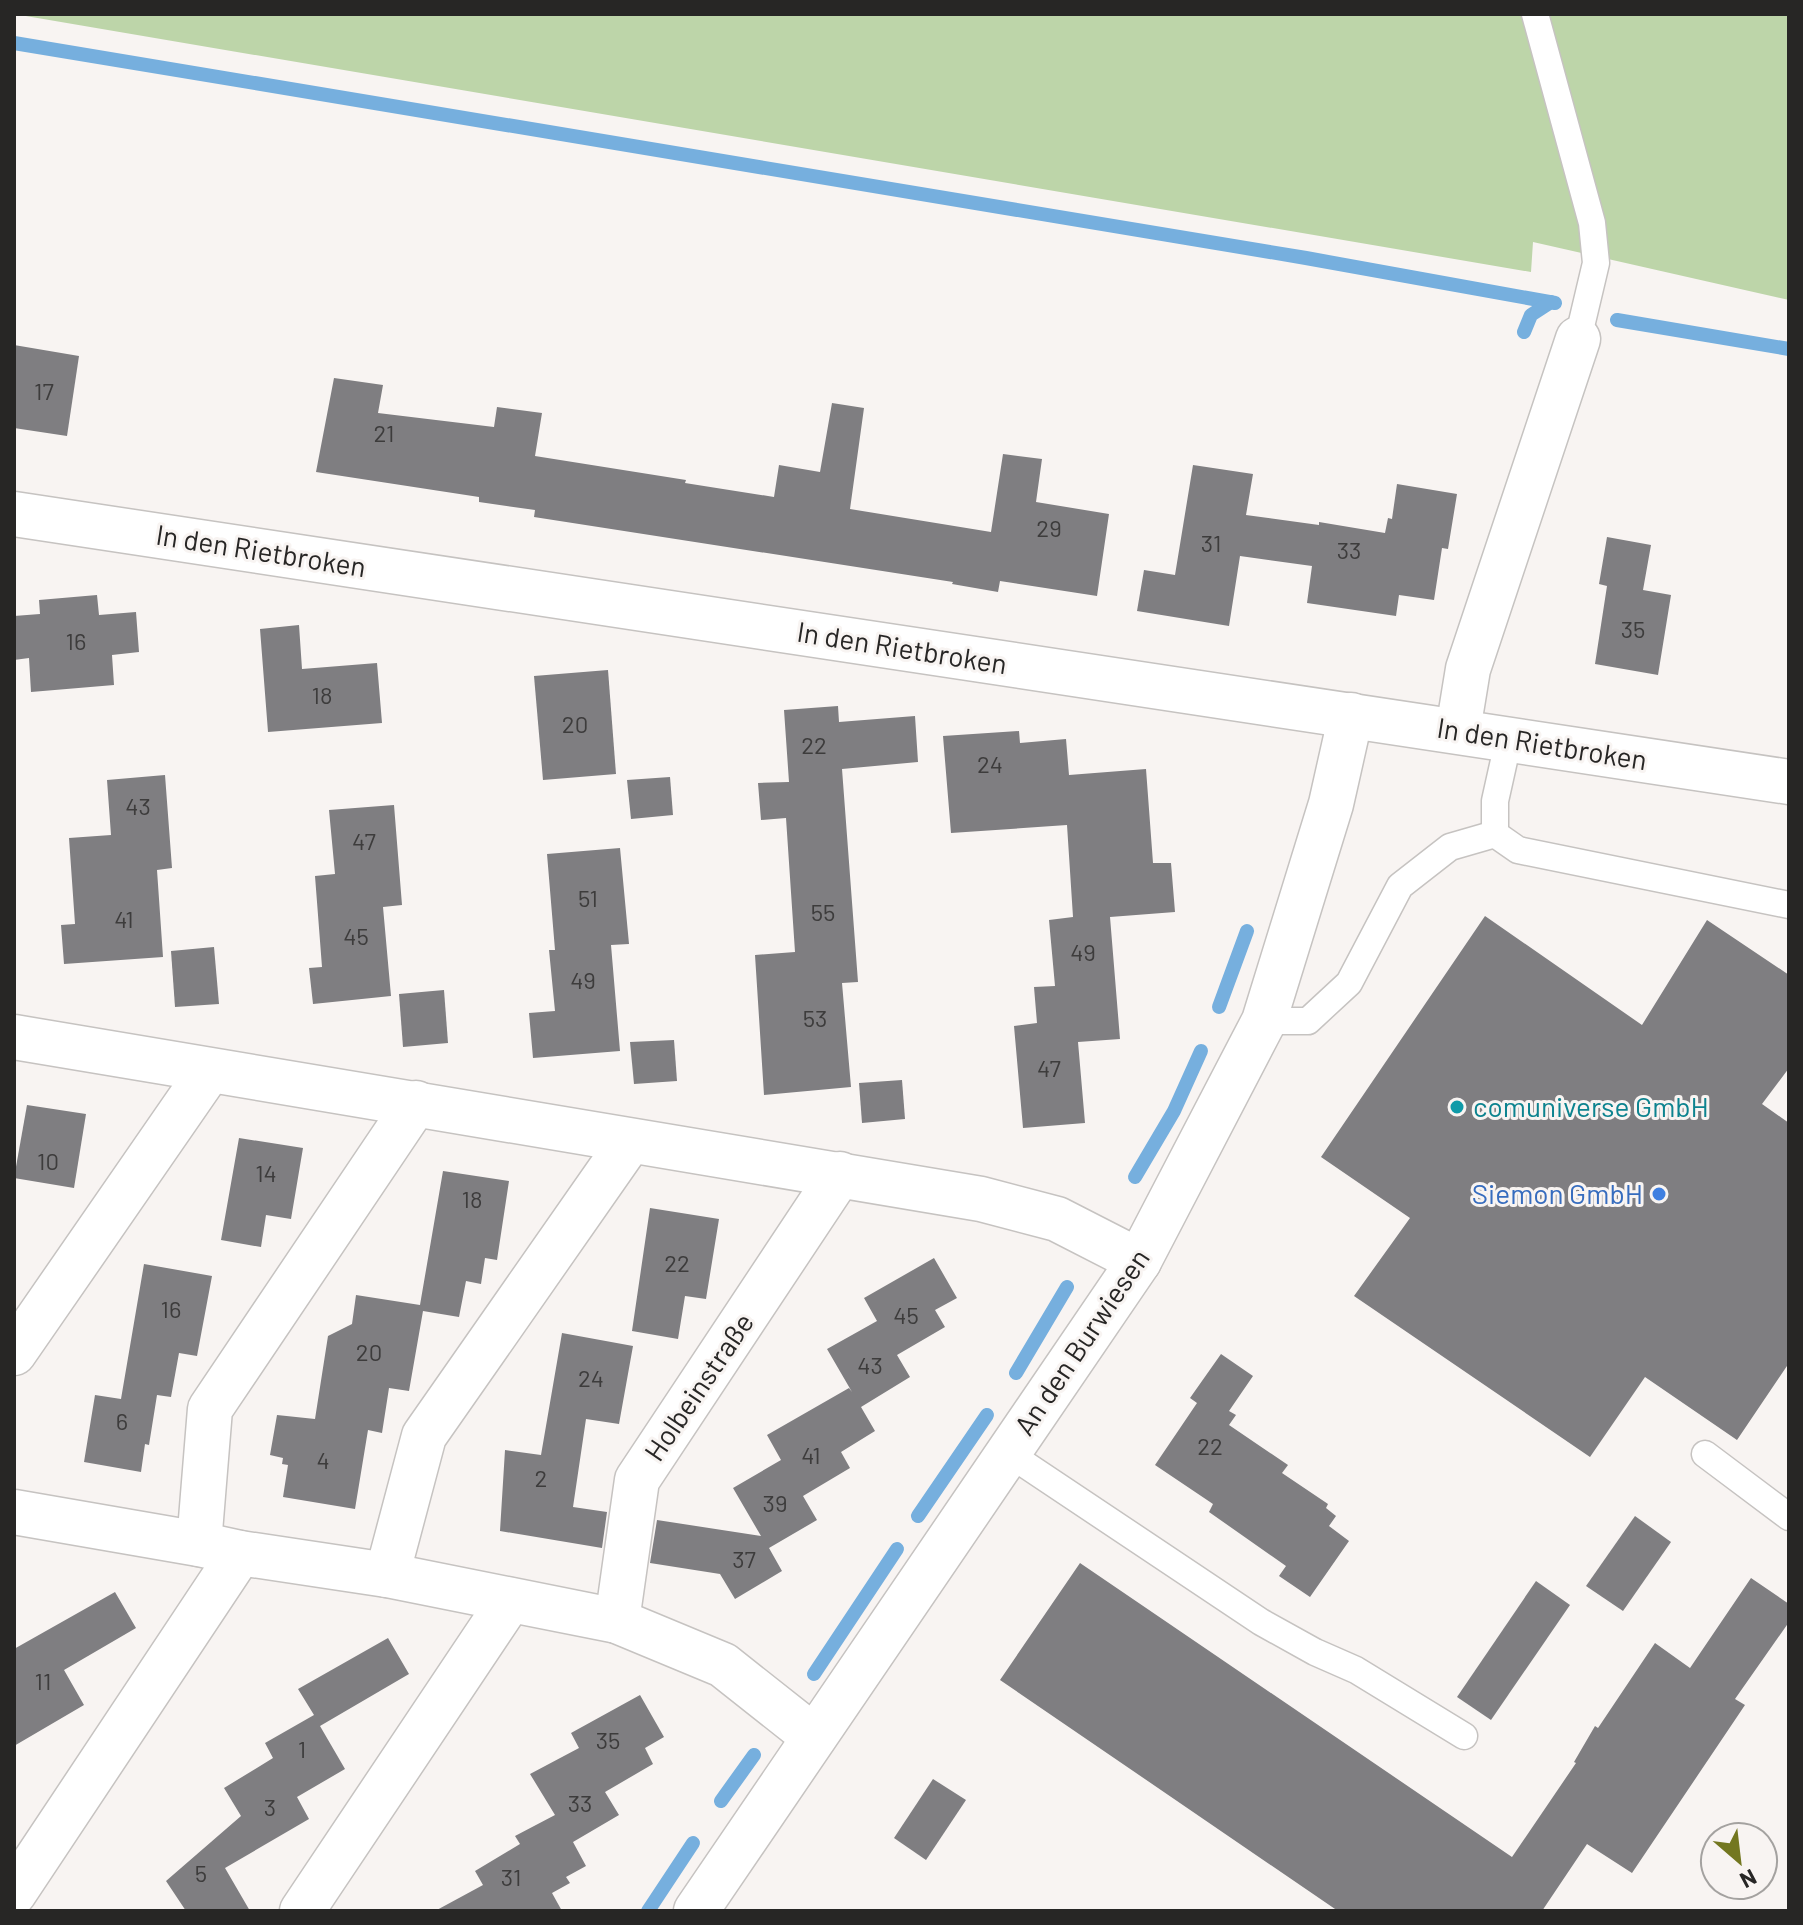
<svg xmlns="http://www.w3.org/2000/svg" width="1803" height="1925" font-family="Barlow,sans-serif">
<style>
.green{fill:#bdd5a9}
.lines{fill:none;stroke-linecap:round;stroke-linejoin:round}
.stream{stroke:#76afde;stroke-width:14}
.building{fill:#7f7e81}
.service-casing{stroke:#c6c3c1;stroke-width:29}
.minor-casing{stroke:#c6c3c1;stroke-width:47}
.service{stroke:#fff;stroke-width:26}
.minor{stroke:#fff;stroke-width:44}
.culture-dot{fill:#0f9aa8;stroke:#f8f4f2;stroke-width:3}
.shop-dot{fill:#3f7fe0;stroke:#f8f4f2;stroke-width:3}
.labels{text-anchor:middle;stroke-width:6;stroke-linejoin:round;paint-order:stroke}
.number-label{font-size:24px;fill:#3d3c3c}
.street-label{font-size:28px;fill:#272625;stroke:#f8f4f2}
.culture-label{font-size:28px;fill:#0d838f;stroke:#f8f4f2;text-anchor:start}
.shop-label{font-size:28px;fill:#366cbe;stroke:#f8f4f2;text-anchor:end}
</style>
<rect width="100%" height="100%" fill="#f8f4f2"/>
<!-- green -->
<polygon class="green" points="14,14 1789,14 1789,300 1533,242 1531,272"/>
<g class="lines">
<!-- stream -->
<g class="stream">
<polyline points="14,43 1306,258 1555,303"/>
<polyline points="1617,320 1789,349"/>
<polyline points="1524,332 1531,315 1551,302"/>
<polyline points="1219,1007 1247,931"/>
<polyline points="1135,1177 1174,1111 1201,1051"/>
<polyline points="1016,1373 1067,1287"/>
<polyline points="918,1516 987,1415"/>
<polyline points="814,1674 897,1549"/>
<polyline points="721,1801 754,1755"/>
<polyline points="648,1911 693,1843"/>
</g>
</g>
<!-- building -->
<g class="building">
<polygon points="14,345 79,356 67,436 14,428"/>
<polygon points="334,378 383,385 378,413 494,427 497,407 542,413 535,456 686,480 685,483 774,497 779,465 820,472 832,403 864,408 850,509 991,532 1003,454 1042,459 1036,502 1109,514 1097,596 1000,581 998,592 952,584 953,582 534,517 535,510 479,502 479,497 316,472"/>
<polygon points="1193,465 1253,474 1246,515 1319,525 1319,522 1385,533 1388,518 1392,519 1397,484 1457,494 1448,549 1442,548 1434,600 1399,595 1396,616 1307,603 1312,566 1240,556 1229,626 1137,611 1144,570 1175,575"/>
<polygon points="1607,537 1651,545 1643,590 1671,595 1658,675 1595,664 1607,586 1599,584"/>
<polygon points="97,595 99,615 136,612 139,652 112,655 114,685 31,692 29,658 14,660 14,616 40,614 39,600"/>
<polygon points="299,625 302,669 377,663 382,723 268,732 260,629"/>
<polygon points="608,670 616,774 543,780 534,676"/>
<polygon points="838,706 839,722 915,716 918,762 842,769 858,982 842,983 851,1087 764,1095 755,955 795,952 786,818 761,820 758,783 789,782 784,710"/>
<polygon points="1019,731 1020,743 1066,739 1069,775 1146,769 1153,863 1171,863 1175,912 1110,917 1120,1039 1078,1042 1085,1123 1023,1128 1014,1026 1037,1023 1034,987 1055,986 1049,920 1073,917 1067,825 951,833 943,736"/>
<polygon points="165,775 172,868 157,870 163,957 64,964 61,925 75,924 69,838 111,835 107,780"/>
<polygon points="670,777 673,815 631,819 627,780"/>
<polygon points="394,805 402,905 383,907 391,996 313,1004 309,968 322,967 315,876 335,874 329,810"/>
<polygon points="620,848 629,944 611,945 620,1051 533,1058 529,1013 555,1011 549,950 555,950 547,854"/>
<polygon points="1485,916 1642,1025 1707,920 1789,975 1789,1068 1762,1104 1789,1123 1789,1363 1737,1440 1645,1377 1590,1457 1354,1296 1410,1218 1321,1157"/>
<polygon points="214,947 219,1004 175,1007 171,951"/>
<polygon points="444,990 448,1043 403,1047 399,994"/>
<polygon points="674,1040 677,1081 634,1084 630,1042"/>
<polygon points="902,1080 905,1119 862,1123 859,1083"/>
<polygon points="27,1105 86,1114 74,1188 14,1178"/>
<polygon points="239,1138 303,1148 291,1219 266,1215 261,1247 221,1240"/>
<polygon points="443,1171 509,1181 497,1260 485,1258 481,1284 466,1281 459,1317 423,1311 409,1391 389,1388 382,1433 368,1430 355,1509 283,1497 288,1465 282,1464 283,1458 270,1455 277,1415 315,1419 328,1336 352,1324 356,1295 420,1305"/>
<polygon points="650,1208 719,1219 706,1299 685,1296 678,1339 632,1331"/>
<polygon points="934,1258 957,1298 935,1310 945,1327 897,1355 910,1377 861,1407 875,1431 841,1452 850,1468 803,1496 817,1520 769,1548 782,1571 735,1599 720,1574 650,1563 657,1520 761,1536 733,1488 781,1460 767,1435 849,1388 852,1392 827,1349 877,1321 864,1298"/>
<polygon points="144,1264 212,1276 197,1356 179,1353 171,1397 157,1395 149,1445 145,1444 141,1472 84,1462 95,1395 121,1399"/>
<polygon points="562,1333 633,1346 619,1424 586,1419 573,1507 607,1512 602,1548 500,1531 505,1450 541,1455"/>
<polygon points="1221,1354 1253,1376 1229,1411 1236,1415 1229,1425 1288,1465 1282,1473 1328,1504 1326,1508 1336,1516 1329,1526 1349,1541 1310,1597 1279,1576 1286,1566 1209,1512 1213,1504 1155,1465 1197,1403 1190,1398"/>
<polygon points="1635,1516 1671,1542 1623,1611 1586,1586"/>
<polygon points="1080,1563 1512,1857 1576,1763 1574,1762 1595,1726 1598,1728 1655,1643 1690,1668 1751,1578 1789,1604 1789,1622 1735,1699 1745,1705 1632,1873 1587,1844 1542,1911 1338,1911 1000,1680"/>
<polygon points="1536,1581 1570,1605 1491,1720 1457,1697"/>
<polygon points="115,1592 136,1628 64,1670 84,1705 14,1746 14,1649"/>
<polygon points="388,1638 409,1674 320,1726 345,1769 297,1797 309,1819 225,1868 250,1911 186,1911 166,1881 241,1816 224,1788 273,1758 265,1743 314,1715 298,1689"/>
<polygon points="640,1695 664,1737 645,1748 653,1764 605,1792 619,1815 573,1842 586,1866 566,1877 570,1883 552,1893 562,1911 435,1911 483,1885 475,1871 520,1844 515,1836 555,1815 530,1774 579,1748 571,1733"/>
<polygon points="933,1779 966,1800 926,1860 894,1838"/>
</g>
<g class="lines">
<defs>
<g id="service">
<polyline points="1535,14 1592,223 1596,263 1578,339"/>
<polyline points="1509,738 1495,801 1495,834 1518,850 1789,905"/>
<polyline points="1264,1021 1308,1021 1349,983 1400,886 1450,847 1495,834"/>
<polyline points="1008,1453 1261,1622 1315,1652 1356,1670 1464,1736"/>
<polyline points="1705,1454 1789,1517"/>
</g>
<g id="minor">
<polyline points="14,514 1789,782"/>
<polyline points="1458,730 1468,669 1578,339"/>
<polyline points="14,1037 981,1199 1057,1219 1139,1261"/>
<polyline points="14,1353 209,1071"/>
<polyline points="14,1512 199,1544 240,1553 387,1575 617,1621 723,1665 814,1737"/>
<polyline points="199,1544 210,1409 416,1103"/>
<polyline points="387,1575 424,1436 630,1141"/>
<polyline points="617,1621 637,1480 840,1174"/>
<polyline points="14,1893 240,1553"/>
<polyline points="302,1911 510,1600"/>
<polyline points="696,1911 1139,1261 1264,1021 1331,804 1351,715"/>
</g>
</defs>
<!-- service casing -->
<use href="#service" class="service-casing"/>
<!-- minor casing -->
<use href="#minor" class="minor-casing"/>
<!-- service -->
<use href="#service" class="service"/>
<!-- minor -->
<use href="#minor" class="minor"/>
</g>
<!-- markers -->
<circle class="culture-dot" cx="1457" cy="1107" r="8"/>
<circle class="shop-dot" cx="1659" cy="1194" r="8"/>
<g class="labels">
<!-- number labels -->
<g class="number-label">
<text x="44" y="400">17</text>
<text x="384" y="442">21</text>
<text x="1049" y="537">29</text>
<text x="1211" y="552">31</text>
<text x="1349" y="559">33</text>
<text x="1633" y="638">35</text>
<text x="76" y="650">16</text>
<text x="322" y="704">18</text>
<text x="575" y="733">20</text>
<text x="814" y="754">22</text>
<text x="990" y="773">24</text>
<text x="138" y="815">43</text>
<text x="364" y="850">47</text>
<text x="588" y="907">51</text>
<text x="823" y="921">55</text>
<text x="124" y="928">41</text>
<text x="356" y="945">45</text>
<text x="1083" y="961">49</text>
<text x="583" y="989">49</text>
<text x="815" y="1027">53</text>
<text x="1049" y="1077">47</text>
<text x="48" y="1170">10</text>
<text x="266" y="1182">14</text>
<text x="472" y="1208">18</text>
<text x="677" y="1272">22</text>
<text x="171" y="1318">16</text>
<text x="906" y="1324">45</text>
<text x="369" y="1361">20</text>
<text x="870" y="1374">43</text>
<text x="591" y="1387">24</text>
<text x="122" y="1430">6</text>
<text x="1210" y="1455">22</text>
<text x="811" y="1464">41</text>
<text x="323" y="1469">4</text>
<text x="541" y="1487">2</text>
<text x="775" y="1512">39</text>
<text x="744" y="1568">37</text>
<text x="43" y="1690">11</text>
<text x="608" y="1749">35</text>
<text x="302" y="1758">1</text>
<text x="580" y="1812">33</text>
<text x="270" y="1816">3</text>
<text x="201" y="1882">5</text>
<text x="511" y="1886">31</text>
</g>
<!-- street labels -->
<g class="street-label">
<text transform="translate(261 551) rotate(9)" y="10">In den Rietbroken</text>
<text transform="translate(902 648) rotate(9)" y="10">In den Rietbroken</text>
<text transform="translate(1542 744) rotate(9)" y="10">In den Rietbroken</text>
<text transform="translate(1082 1342) rotate(-56)" y="10">An den Burwiesen</text>
<text transform="translate(699 1387) rotate(-56)" y="10">Holbeinstraße</text>
</g>
<!-- culture labels -->
<g class="culture-label">
<text x="1473" y="1117">comuniverse GmbH</text>
</g>
<!-- shop labels -->
<g class="shop-label">
<text x="1643" y="1204">Siemon GmbH</text>
</g>
</g>
<!-- border -->
<rect width="1803" height="1925" fill="none" stroke="#272625" stroke-width="32"/>
<!-- north arrow -->
<g transform="translate(1739 1861) rotate(152)"><circle r="38" fill="#f8f4f2" stroke="#a4a2a0" stroke-width="2"/>
<path d="M0-6L14 30L0 20L-14 30Z" fill="#737720"/>
<text y="-12" font-size="22" font-weight="bold" text-anchor="middle" fill="#272625">N</text>
</g>
</svg>
